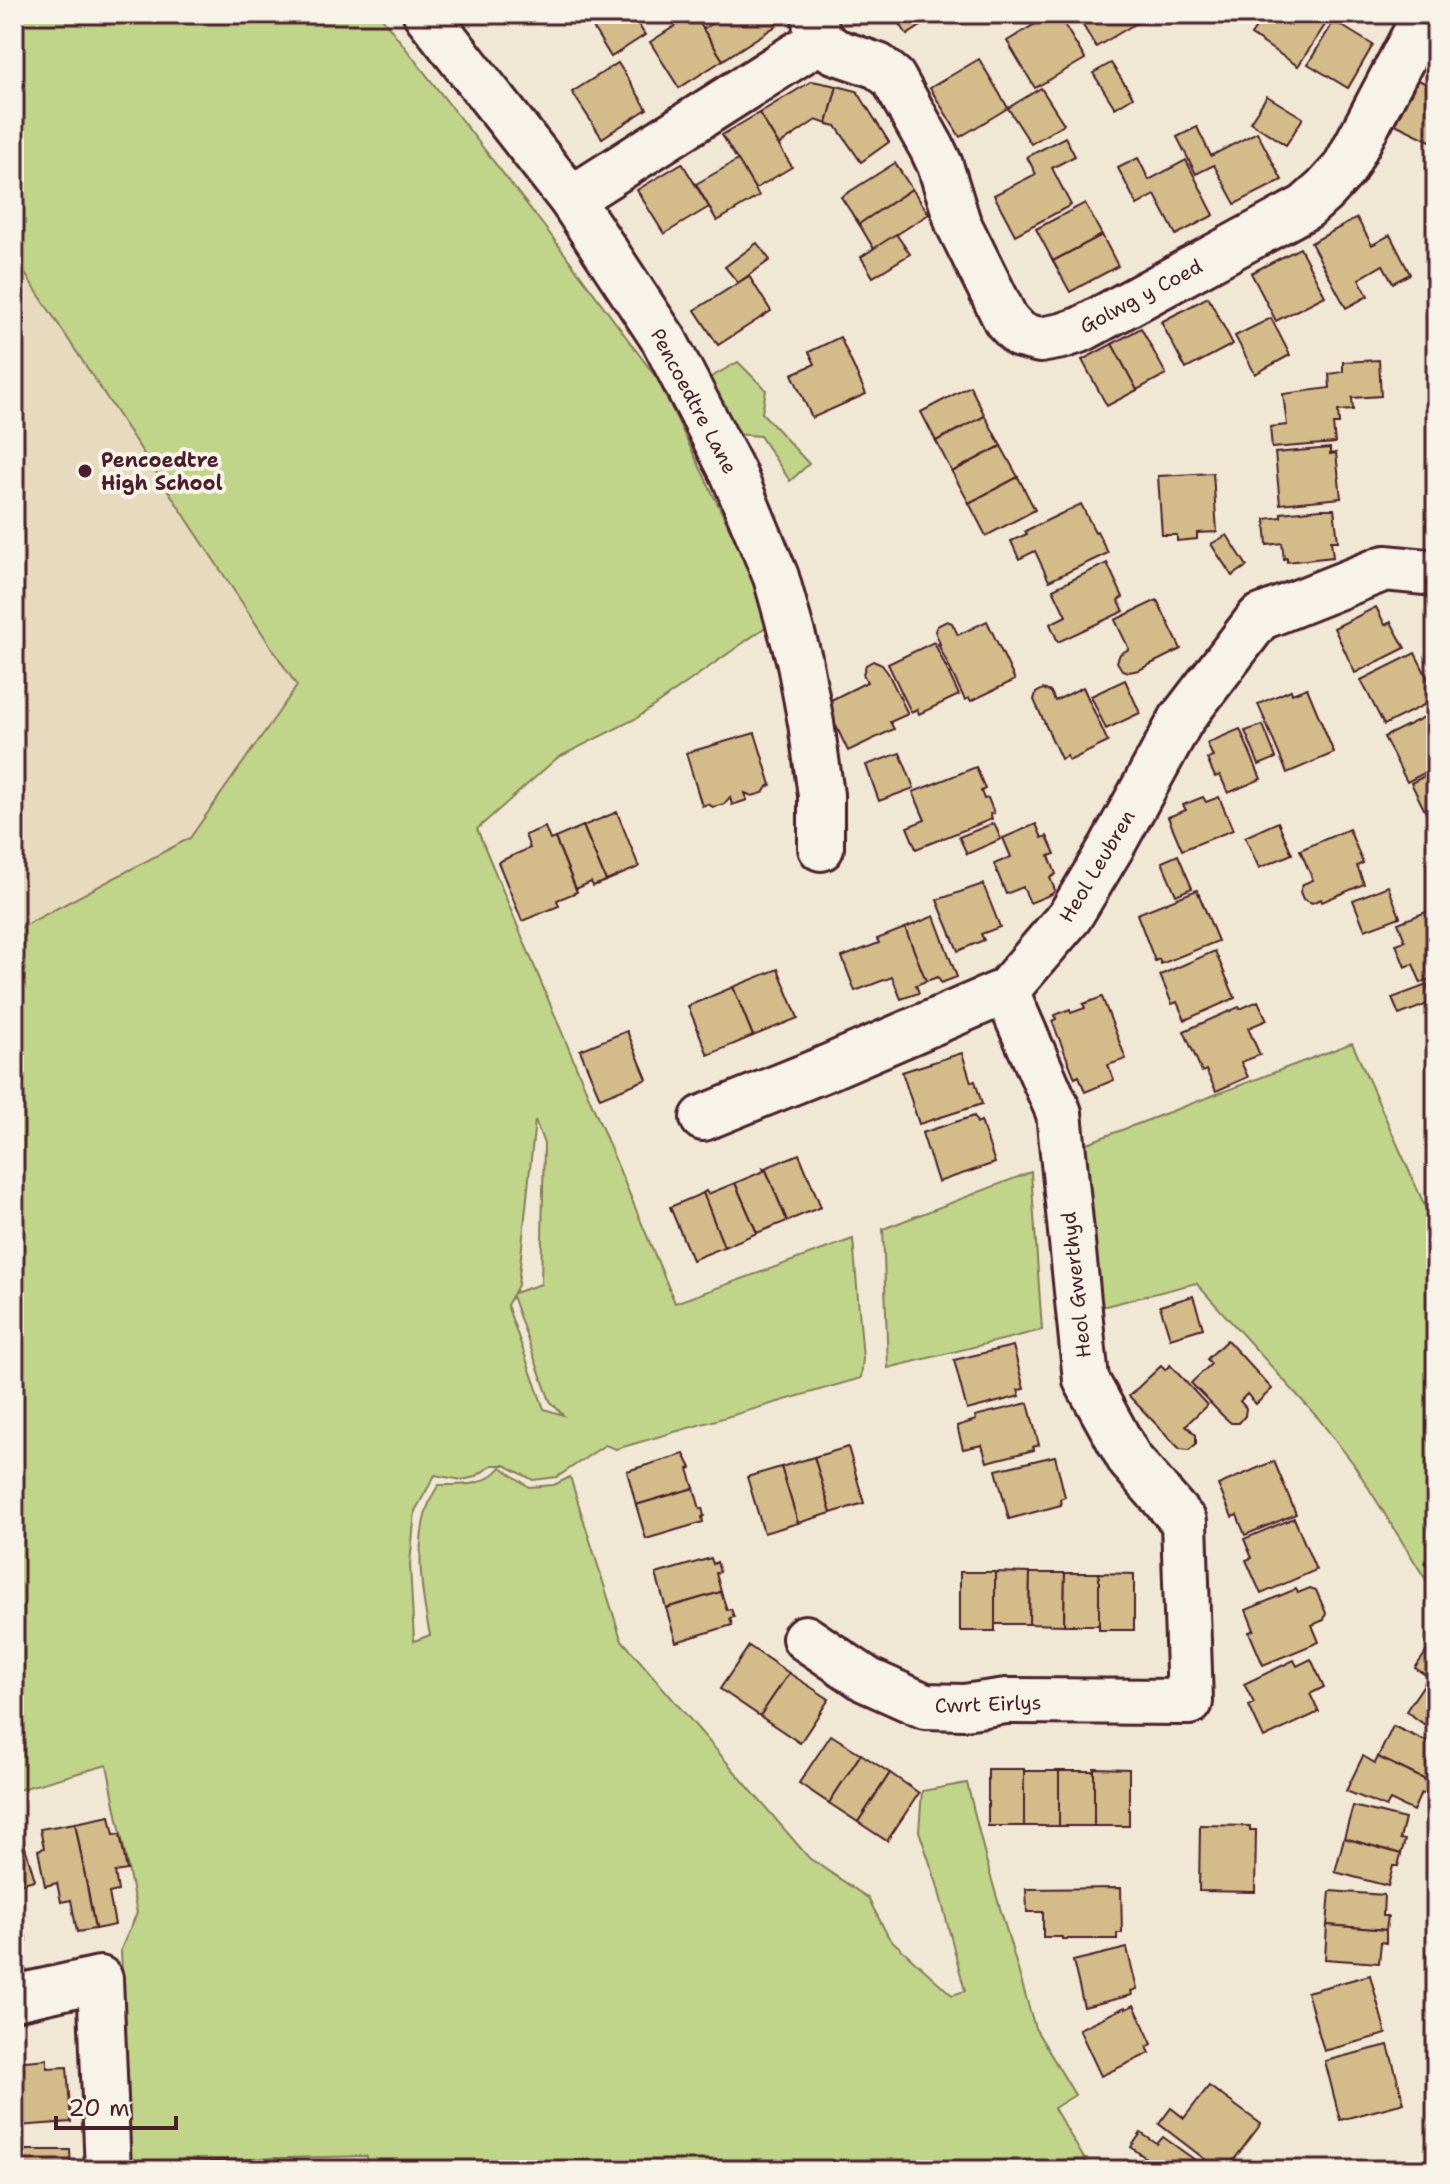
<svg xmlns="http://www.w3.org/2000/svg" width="1450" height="2184" font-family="'Shantell Sans',sans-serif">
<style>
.built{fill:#e8dabe}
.green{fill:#c1d58a;stroke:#867a5a;stroke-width:2;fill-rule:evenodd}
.building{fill:#d4bb8a;stroke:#4a1f2b;stroke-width:2}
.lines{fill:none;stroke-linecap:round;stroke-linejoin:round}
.minor-casing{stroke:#4a1f2b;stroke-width:50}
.minor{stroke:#f7f3e8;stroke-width:44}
.poi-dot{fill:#4a1f2b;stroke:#f7f3e8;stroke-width:3}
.labels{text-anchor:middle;stroke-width:8;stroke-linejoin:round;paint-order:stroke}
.street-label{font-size:20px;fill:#4a1f2b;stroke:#f7f3e8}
.poi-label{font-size:20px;font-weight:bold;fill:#4a1f2b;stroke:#f7f3e8;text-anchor:start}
</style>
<rect width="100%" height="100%" fill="#f0e8d5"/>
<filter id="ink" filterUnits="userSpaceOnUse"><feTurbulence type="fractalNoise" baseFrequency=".0125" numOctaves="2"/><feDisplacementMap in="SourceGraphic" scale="16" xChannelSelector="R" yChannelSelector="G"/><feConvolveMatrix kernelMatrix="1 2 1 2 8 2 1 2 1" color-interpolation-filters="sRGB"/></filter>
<g filter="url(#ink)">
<!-- built -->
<polygon class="built" points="14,257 297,686 190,838 14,931"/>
<!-- green -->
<g class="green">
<path d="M14,14h365l171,220 108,146 116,241 -137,97 -80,40 -80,71 198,474 178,-64 10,119 -2,20 -245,71 -11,-4 -48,32 -24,3 -28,-15h-13l-17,12 -13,3 -27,-5 -20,36 -5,53 4,77 16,-6c-9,-42 -19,-112 9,-150 23,0 46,2 62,-18l28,20 25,-2 16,-8 51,162 188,219 59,40 21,40 63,57 13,-4 -28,-107 -18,-53 3,-40 45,-8 19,77 49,168 40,67 -21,13 37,62h-722l-2,-14 -237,6 -9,-213 16,-36 -30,-148 -93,26v-860l176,-93 107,-152 -283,-429zM535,1120l9,24 -3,140 -27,9 4,-8zM512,1296l38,105 13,14 -19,-6 -37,-104z"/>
<polygon points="738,362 766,390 762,413 809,464 790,481 760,436 735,434 699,384"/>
<polygon points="1352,1043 1436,1231 1436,1596 1353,1463 1318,1418 1196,1283 1094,1309 1082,1145"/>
<polygon points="1031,1172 1042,1330 888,1368 883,1229"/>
</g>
<!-- building -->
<g class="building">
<polygon points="599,14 632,14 645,35 611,57 589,21"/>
<polygon points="694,14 723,60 679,88 650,42"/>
<polygon points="727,14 778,14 776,26 723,60 703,29"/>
<polygon points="894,14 939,14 907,35"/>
<polygon points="1052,14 1058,14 1085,59 1035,88 1007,41"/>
<polygon points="1076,14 1142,14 1145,18 1096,47"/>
<polygon points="1227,14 1254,14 1246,27"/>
<polygon points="1265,14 1322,14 1329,19 1298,66 1251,35"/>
<polygon points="1334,21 1373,45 1348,88 1308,64"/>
<polygon points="979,59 1008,108 960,137 930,88"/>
<polygon points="618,63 647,109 602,138 572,92"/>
<polygon points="1111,63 1133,97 1115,108 1093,73"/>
<polygon points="1417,79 1436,89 1436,144 1395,124"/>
<polygon points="812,81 837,86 827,124 816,120 779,145 759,113"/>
<polygon points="837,86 857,91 889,142 861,162 836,126 827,124"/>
<polygon points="1041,88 1064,124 1031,144 1008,108"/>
<polygon points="1267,96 1303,118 1286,145 1250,122"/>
<polygon points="759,113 792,167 755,189 722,135"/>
<polygon points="1197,127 1211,156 1257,132 1282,180 1235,204 1214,165 1196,174 1177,137"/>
<polygon points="1065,137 1075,156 1052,168 1071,205 1015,235 994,195 1036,174 1027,157"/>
<polygon points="1138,158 1149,180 1186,160 1214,215 1176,235 1155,195 1137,205 1118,168"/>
<polygon points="738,160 759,196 717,221 696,184"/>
<polygon points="682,163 709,207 664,234 637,190"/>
<polygon points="895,163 912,189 859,224 841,197"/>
<polygon points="912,189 929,214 874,249 859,224"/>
<polygon points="1085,203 1102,235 1053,261 1036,229"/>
<polygon points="1357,218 1372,245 1390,235 1410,274 1393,283 1383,265 1359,279 1368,296 1346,308 1311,243"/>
<polygon points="896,234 910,254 873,277 861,257"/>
<polygon points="1102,235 1118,266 1070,292 1053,261"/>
<polygon points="757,243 770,260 738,283 725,267"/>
<polygon points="1300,248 1325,296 1276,321 1251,273"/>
<polygon points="749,276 771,311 718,345 695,310"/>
<polygon points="1208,297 1233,344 1186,369 1161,322"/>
<polygon points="1271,318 1290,355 1255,374 1235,336"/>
<polygon points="1141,328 1166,374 1137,390 1112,344"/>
<polygon points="840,337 866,394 812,418 792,374 815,364 809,352"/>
<polygon points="1112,344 1137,390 1107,406 1082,360"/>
<polygon points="1379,360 1381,396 1352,398 1353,410 1338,411 1339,424 1333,424 1335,443 1272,448 1270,427 1287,425 1283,394 1330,388 1329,374 1343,372 1343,362"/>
<polygon points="970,386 985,416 936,441 921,412"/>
<polygon points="985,416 1001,446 952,472 936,441"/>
<polygon points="1001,446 1018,477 969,503 952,472"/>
<polygon points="1330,448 1330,454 1336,453 1341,498 1280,504 1275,453"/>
<polygon points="1213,473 1217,532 1197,533 1197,539 1177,541 1177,535 1162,535 1158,476"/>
<polygon points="1018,477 1035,510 986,536 969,503"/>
<polygon points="1081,504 1095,532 1097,531 1108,553 1049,581 1035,551 1019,559 1011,541 1027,534 1025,531"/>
<polygon points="1321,509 1334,509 1338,541 1331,541 1333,557 1287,562 1287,558 1284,559 1282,543 1267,545 1265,519 1281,517 1281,513"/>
<polygon points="1227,535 1247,566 1232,576 1211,544"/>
<polygon points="1107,563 1123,597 1118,600 1124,611 1058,642 1050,624 1066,616 1053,589"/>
<polygon points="1157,600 1181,649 1139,670 1129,672 1122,670 1117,662 1120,654 1129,649 1115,620"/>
<polygon points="1376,607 1385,625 1391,622 1405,648 1355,673 1334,628"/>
<polygon points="947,621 952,623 958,635 987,621 1015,680 971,701 969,698 965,700 938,644 940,644 935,631 937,626"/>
<polygon points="934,642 959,695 919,714 917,709 911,712 888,664"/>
<polygon points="1415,653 1435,693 1430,695 1432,701 1384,725 1361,680"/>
<polygon points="873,661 882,665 888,673 908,714 890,722 894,729 848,751 825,703 867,682 863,674 866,665"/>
<polygon points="1125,680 1140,713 1106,729 1091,696"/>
<polygon points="1083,687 1108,742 1069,761 1067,756 1061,759 1034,700 1036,693 1043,689 1051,692 1055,701"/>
<polygon points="1307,688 1334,753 1287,773 1258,704 1291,690 1292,694"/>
<polygon points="1436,711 1436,767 1407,782 1384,737"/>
<polygon points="1263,725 1276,758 1259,765 1245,731"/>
<polygon points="1240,729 1261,779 1228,793 1220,775 1215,777 1207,759 1213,757 1207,743"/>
<polygon points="755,733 771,785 767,787 763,793 752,796 745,793 747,800 732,805 730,797 724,804 713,807 707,804 702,806 686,753"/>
<polygon points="900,753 914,788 879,801 866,765"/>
<polygon points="976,767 985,789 981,791 984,799 988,798 994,813 990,814 992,819 916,849 907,827 925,820 913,792"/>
<polygon points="1436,770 1436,811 1427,815 1411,783"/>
<polygon points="1203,797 1206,802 1219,797 1233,830 1182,850 1168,817 1186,810 1183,805"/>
<polygon points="617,812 639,867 606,881 583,826"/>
<polygon points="1278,822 1292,854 1259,868 1245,837"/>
<polygon points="994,823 1001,839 967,854 959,837"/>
<polygon points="1036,824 1042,838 1047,836 1055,854 1049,856 1056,874 1050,878 1055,890 1052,894 1030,903 1023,887 1006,894 994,864 1011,857 1003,838"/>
<polygon points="583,826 606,881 593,886 591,882 576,889 555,838"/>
<polygon points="545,827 550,840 555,838 577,892 557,900 559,906 522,921 498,862 530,848 525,835"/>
<polygon points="1349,829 1363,863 1357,866 1364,884 1322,902 1321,899 1312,903 1303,899 1300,892 1303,884 1313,880 1300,850"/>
<polygon points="1178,855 1192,888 1176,895 1162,862"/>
<polygon points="983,884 1000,927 981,934 984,940 958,951 937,900"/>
<polygon points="1388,886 1400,917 1365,930 1353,900"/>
<polygon points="1197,890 1218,941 1161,964 1159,959 1155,961 1137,914"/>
<polygon points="1436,908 1436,977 1421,983 1413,964 1405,967 1396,944 1405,941 1398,923"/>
<polygon points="934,916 957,977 941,983 938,977 926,981 905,928"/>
<polygon points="905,928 926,981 916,985 919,993 901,999 892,977 855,991 842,957 879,943 877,939"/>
<polygon points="1215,951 1235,998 1185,1020 1177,1002 1172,1004 1160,975"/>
<polygon points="778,969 798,1018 753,1036 733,987"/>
<polygon points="1427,985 1433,1002 1399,1015 1392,998"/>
<polygon points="733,987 753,1036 708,1055 688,1006"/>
<polygon points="1102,997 1126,1059 1108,1065 1114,1080 1085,1092 1079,1076 1075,1078 1052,1021 1056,1019 1055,1015 1070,1009 1071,1013 1085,1008 1083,1004"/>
<polygon points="1258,1001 1267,1020 1248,1028 1260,1055 1241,1062 1248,1077 1216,1091 1206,1070 1202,1072 1184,1031 1239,1007 1240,1009"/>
<polygon points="627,1031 647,1079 600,1098 580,1050"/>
<polygon points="962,1053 971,1082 975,1081 982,1104 919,1124 902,1072"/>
<polygon points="974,1116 977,1123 981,1121 995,1163 938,1182 922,1133"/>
<polygon points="799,1154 821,1207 787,1221 765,1168"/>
<polygon points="763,1168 765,1168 787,1221 757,1233 735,1183 764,1171"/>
<polygon points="735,1183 757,1233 724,1247 703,1193 706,1191 708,1194"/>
<polygon points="703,1193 724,1247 692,1260 670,1207"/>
<polygon points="1193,1296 1203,1328 1170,1338 1160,1306"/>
<polygon points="1227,1340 1272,1389 1256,1404 1247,1394 1240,1401 1246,1408 1245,1416 1239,1423 1231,1423 1223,1416 1191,1383 1211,1364 1207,1359"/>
<polygon points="1013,1346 1024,1389 1018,1390 1020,1396 967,1410 954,1360"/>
<polygon points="1170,1365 1207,1405 1186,1425 1196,1435 1196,1444 1189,1450 1180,1449 1129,1396 1161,1366 1165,1370"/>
<polygon points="1028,1403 1039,1445 1033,1447 1034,1450 987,1462 982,1445 963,1449 957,1426 976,1420 975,1416"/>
<polygon points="848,1447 864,1503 831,1513 814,1457"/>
<polygon points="684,1454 691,1468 688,1469 694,1488 636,1505 627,1471"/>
<polygon points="1055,1456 1065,1497 1060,1499 1061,1505 1009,1519 996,1470"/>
<polygon points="814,1457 831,1513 798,1523 781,1467"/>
<polygon points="1274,1461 1296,1514 1245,1535 1237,1515 1232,1517 1218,1485"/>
<polygon points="781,1467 798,1523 764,1533 747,1477"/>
<polygon points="694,1488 700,1509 702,1508 704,1516 702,1517 703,1522 646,1539 636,1505"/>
<polygon points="1294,1518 1316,1570 1261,1594 1246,1560 1252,1558 1244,1539"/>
<polygon points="711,1558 713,1564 717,1562 720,1572 716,1573 721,1592 666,1608 656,1574"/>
<rect x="960" y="1572" width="35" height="59"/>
<polygon points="995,1572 1030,1573 1029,1624 995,1624"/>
<polygon points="1030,1573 1065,1573 1064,1625 1029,1624"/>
<polygon points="1065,1573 1099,1573 1099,1625 1064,1625"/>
<polygon points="1099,1573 1134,1574 1134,1630 1099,1630"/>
<polygon points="1310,1588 1316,1590 1326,1613 1324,1620 1312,1625 1319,1642 1263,1665 1249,1632 1254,1630 1246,1610 1296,1589 1298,1593"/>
<polygon points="721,1592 727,1610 731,1609 734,1617 730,1618 732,1625 676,1642 666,1608"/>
<polygon points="749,1646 789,1673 760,1716 720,1689"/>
<polygon points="1427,1651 1436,1657 1436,1691 1425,1683 1430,1678 1415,1668"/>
<polygon points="1311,1659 1324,1687 1310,1694 1319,1712 1264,1738 1249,1706 1254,1703 1244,1684 1294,1660 1297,1666"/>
<polygon points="789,1673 829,1699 800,1743 760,1716"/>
<polygon points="1425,1683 1436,1691 1436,1733 1406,1711"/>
<polygon points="1393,1726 1436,1746 1436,1762 1433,1768 1436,1769 1436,1773 1432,1783 1378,1757"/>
<polygon points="831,1735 861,1754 829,1803 799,1783"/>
<polygon points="861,1754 890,1773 858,1822 829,1803"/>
<polygon points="1363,1756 1375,1763 1378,1757 1432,1783 1426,1795 1421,1793 1413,1811 1390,1800 1386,1807 1346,1791"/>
<polygon points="1094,1768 1129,1769 1129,1826 1094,1826"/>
<rect x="988" y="1769" width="36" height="57"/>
<rect x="1024" y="1771" width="35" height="55"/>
<rect x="1059" y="1771" width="35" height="55"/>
<polygon points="890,1773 919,1793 887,1841 858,1822"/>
<polygon points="1353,1806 1405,1819 1400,1839 1405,1840 1401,1854 1344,1838"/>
<polygon points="110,1816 114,1835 120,1834 127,1870 115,1872 118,1891 109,1893 115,1925 95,1929 75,1823"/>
<polygon points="75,1823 95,1929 77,1932 71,1900 61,1902 57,1883 45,1886 38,1850 44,1848 40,1829"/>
<polygon points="1200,1825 1250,1826 1250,1830 1256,1830 1255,1892 1199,1891"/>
<polygon points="19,1827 35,1880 14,1885 14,1829"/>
<polygon points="1344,1838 1401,1854 1398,1866 1393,1866 1388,1886 1335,1872"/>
<polygon points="1121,1888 1122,1933 1117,1933 1117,1939 1062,1939 1062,1937 1043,1937 1043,1912 1027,1912 1026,1889"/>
<polygon points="1330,1891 1384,1895 1383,1916 1388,1916 1386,1930 1327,1925"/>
<polygon points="14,1897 27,1941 14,1945"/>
<polygon points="1327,1925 1386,1930 1386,1943 1381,1942 1379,1963 1325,1959"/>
<polygon points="1127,1948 1137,1989 1131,1991 1132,1995 1084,2007 1073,1961"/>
<polygon points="1370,1975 1386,2034 1324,2051 1307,1992"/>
<polygon points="1134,2005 1152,2044 1147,2047 1150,2053 1101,2076 1079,2029 1125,2007 1126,2009"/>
<polygon points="1388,2045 1404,2103 1340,2120 1325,2061"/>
<polygon points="47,2059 47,2068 67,2067 71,2122 18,2126 14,2062"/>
<polygon points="14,2083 17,2126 14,2126"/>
<polygon points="1209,2086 1261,2124 1226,2170 1219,2170 1159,2124 1171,2108 1184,2118"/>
<polygon points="1141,2133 1157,2144 1163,2137 1209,2170 1139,2170 1147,2159 1131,2147"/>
<polygon points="23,2150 70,2150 71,2170 23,2170"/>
<polygon points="259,2160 259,2170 192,2170 192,2163"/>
</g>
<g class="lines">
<defs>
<g id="minor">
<polyline points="426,14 571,199 664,340 733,473 776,577 799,659 811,723 821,795 821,848"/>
<polyline points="820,40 834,51 878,66 893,78 932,148 940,165 958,223 1006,320 1020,335 1040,340 1062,336 1082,329 1306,207 1325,190 1344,169 1422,21 1436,32"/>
<polyline points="571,199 820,40 816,33 815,14"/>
<polyline points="703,1118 822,1070 1006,991 1070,916 1112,846 1181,720 1259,618 1385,568 1436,573"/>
<polyline points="805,1638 867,1680 925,1706 964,1707 1006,1701 1190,1702 1184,1522 1130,1460 1086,1380 1059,1113 1006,991"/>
<polyline points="14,1998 100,1979 108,2170"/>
</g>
</defs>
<!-- minor casing -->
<use href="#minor" class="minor-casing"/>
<!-- minor -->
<use href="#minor" class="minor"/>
</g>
</g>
<!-- markers -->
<circle class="poi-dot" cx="85" cy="471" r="8"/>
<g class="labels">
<!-- street labels -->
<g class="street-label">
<text transform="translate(1141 296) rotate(-28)" y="7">Golwg y Coed</text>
<text transform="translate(694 401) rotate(62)" y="7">Pencoedtre Lane</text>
<text transform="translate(1097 866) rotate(-59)" y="7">Heol Leubren</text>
<text transform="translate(1076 1285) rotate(-96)" y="7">Heol Gwerthyd</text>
<text transform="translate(988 1704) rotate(-2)" y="7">Cwrt Eirlys</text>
</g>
<!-- poi labels -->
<g class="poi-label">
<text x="101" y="467">Pencoedtre<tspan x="101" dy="23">High School</tspan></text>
</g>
</g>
<!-- margin -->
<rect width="1450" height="2184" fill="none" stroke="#f7f3e8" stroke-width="48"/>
<rect x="24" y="24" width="1402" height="2136" fill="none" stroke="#4a1f2b" stroke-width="3" filter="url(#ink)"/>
<!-- scale -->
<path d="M56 2116v12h120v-12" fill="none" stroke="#4a1f2b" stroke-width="4"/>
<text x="68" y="2116" font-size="24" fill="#4a1f2b" stroke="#f7f3e8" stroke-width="6" paint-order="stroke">20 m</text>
</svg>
